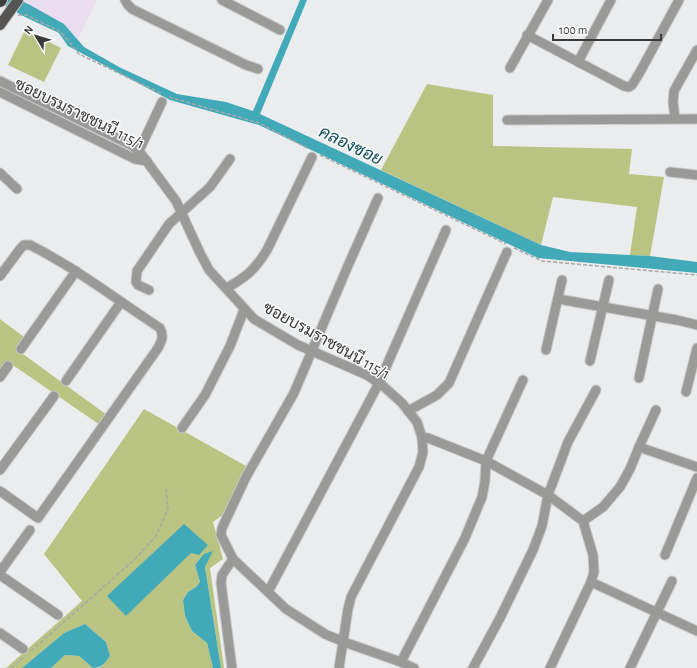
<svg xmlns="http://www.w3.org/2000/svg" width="697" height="668" font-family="'Alegreya Sans',Sarabun,sans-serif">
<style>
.industrial{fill:#ebddf0}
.green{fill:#b9c382}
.water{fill:#42a9b9}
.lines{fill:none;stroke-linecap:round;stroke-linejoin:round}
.minor-casing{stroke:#c7c8c9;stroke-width:11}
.major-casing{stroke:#c7c8c9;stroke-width:12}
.highway-casing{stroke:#c7c8c9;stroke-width:14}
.path{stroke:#a7a8a8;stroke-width:1.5;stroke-dasharray:4 2;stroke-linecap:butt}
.minor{stroke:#999998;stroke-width:9}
.major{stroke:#565554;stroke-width:10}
.highway{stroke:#3f3e3d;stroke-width:12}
.labels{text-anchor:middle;stroke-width:3;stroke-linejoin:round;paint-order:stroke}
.street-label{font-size:16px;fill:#383838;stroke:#f9fafb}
.water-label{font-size:17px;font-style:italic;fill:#114d56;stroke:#f9fafb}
</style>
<rect width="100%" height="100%" fill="#ebeced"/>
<!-- industrial -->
<polygon class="industrial" points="24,0 97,0 78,39 72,32 23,1"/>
<!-- green -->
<g class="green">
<polygon points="25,30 61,48 44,82 8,65"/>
<polygon points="427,84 493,95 493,146 632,149 629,174 664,177 650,256 630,255 637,207 553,197 541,245 381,170"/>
<polygon points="0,319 24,337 16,349 107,415 100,425 7,361 0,370"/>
<polygon points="144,409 246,466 225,513 213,522 223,559 210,568 224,668 221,668 205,567 212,551 195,565 200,582 196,587 188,592 183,600 185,616 192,631 207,643 213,668 98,668 103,665 110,656 106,642 85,624 64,633 22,668 6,668 82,601 44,554"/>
<polygon points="65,655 79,656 93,668 51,668"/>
</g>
<!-- water -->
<g class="water">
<polygon points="0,0 20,0 30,5 64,24 84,47 119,67 177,94 226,102 253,111 300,0 307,0 260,114 541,245 570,252 650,256 697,262 697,273 538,258 259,125 170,100 68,46 59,33 25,17 0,3"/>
<polygon points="184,524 208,545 199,555 191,553 126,616 107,596"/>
<polygon points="213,551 205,567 221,668 213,668 207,643 192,631 185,616 183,600 188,592 196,587 200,582 195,565 204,554"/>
<path d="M85,624l21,18 4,14c-5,7 -8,12 -17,12l-14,-12 -14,-1 -14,13h-29l42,-35z"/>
</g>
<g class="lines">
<defs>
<g id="minor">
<polyline points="125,0 128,5 132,9 246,65 258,69"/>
<polyline points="222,0 280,30"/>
<polyline points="527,35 624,86 629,87 632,85 640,72 679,0"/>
<polyline points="578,62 611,0"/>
<polyline points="510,68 548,0"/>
<polyline points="0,81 131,145 139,151 176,201 200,253 209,270 254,319 298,345 367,375 383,386 402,403 417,422 422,437 423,452 419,467 351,597 348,609 339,668"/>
<polyline points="0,92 135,159 147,161"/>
<polyline points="675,118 673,102 674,91 697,50"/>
<polyline points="507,120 697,119"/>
<polyline points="137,155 162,102"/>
<polyline points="670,172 697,175"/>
<polyline points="0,173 17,189"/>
<polyline points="378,198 347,268 294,393 246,477 222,528 221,535 233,559 286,609 325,634 344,642 401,662 414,668"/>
<path d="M0,276l20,-27 4,-4h6c46,23 87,55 130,83 4,8 2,12 -2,20l-120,170 -38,-27"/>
<path d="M227,288c20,-12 27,-17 40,-38l45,-93"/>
<polyline points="149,290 138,285 136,282 137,271 169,224 210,187 230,159"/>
<polyline points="558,299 677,320 697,325"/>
<polyline points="21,349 76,271"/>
<polyline points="546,350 562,280"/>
<polyline points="590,361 609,280"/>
<polyline points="0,377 8,366"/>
<polyline points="639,378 658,289"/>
<polyline points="66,381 121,302"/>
<polyline points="686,392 697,348"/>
<polyline points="408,411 437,395 449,383 507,252"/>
<polyline points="182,428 205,395 230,346 244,310"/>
<polyline points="422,437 428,438 486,461 548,495 583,521 593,555 594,572 591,582 550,668"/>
<polyline points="639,447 697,467"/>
<polyline points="0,470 54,396"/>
<polyline points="583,521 603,507 620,487 630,469 639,447 656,410"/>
<polyline points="665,555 697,478"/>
<polyline points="0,572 30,530"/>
<polyline points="0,575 58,615"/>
<polyline points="591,582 697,631"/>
<polyline points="268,592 379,383 446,230"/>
<polyline points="0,633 23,649"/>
<polyline points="401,662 465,538 482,497 485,481 486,461 523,380"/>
<polyline points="232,668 221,583 222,575 233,559"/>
<polyline points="473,668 500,618 533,550 542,526 548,495 568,442 596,390"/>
<polyline points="630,668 672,581"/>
</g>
<polyline id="major" points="0,25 18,0"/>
<polyline id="highway" points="0,1 1,0"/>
</defs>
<!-- minor casing -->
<use href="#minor" class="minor-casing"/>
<!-- major casing -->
<use href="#major" class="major-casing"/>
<!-- highway casing -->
<use href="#highway" class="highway-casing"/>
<!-- path -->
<g class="path">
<polyline points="18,15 26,15 61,32 79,54 162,94"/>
<polyline points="169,97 259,123 309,149"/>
<polyline points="320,155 506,244"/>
<polyline points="514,248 542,261 697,275"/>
<polyline points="31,651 134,560 156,536 168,509 166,487"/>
<polyline points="11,668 24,657"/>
</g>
<!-- minor -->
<use href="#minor" class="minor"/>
<!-- major -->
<use href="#major" class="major"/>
<!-- highway -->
<use href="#highway" class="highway"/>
</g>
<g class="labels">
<!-- street labels -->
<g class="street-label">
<text transform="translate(80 113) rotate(26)" y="6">ซอยบรมราชชนนี 115/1</text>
<text transform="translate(327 340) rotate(29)" y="6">ซอยบรมราชชนนี 115/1</text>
</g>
<!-- water labels -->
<g class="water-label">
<text transform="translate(351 145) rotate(26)" y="6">คลองซอย</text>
</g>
</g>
<!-- north arrow -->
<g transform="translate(36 36) rotate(308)" stroke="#f9fafb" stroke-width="3" paint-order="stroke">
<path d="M0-3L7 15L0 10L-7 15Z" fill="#383838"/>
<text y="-6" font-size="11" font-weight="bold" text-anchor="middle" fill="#383838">N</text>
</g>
<!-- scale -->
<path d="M553 34v6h108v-6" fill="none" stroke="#383838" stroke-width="2"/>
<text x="559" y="34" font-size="12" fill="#383838" stroke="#f9fafb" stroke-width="3" paint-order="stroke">100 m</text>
</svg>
